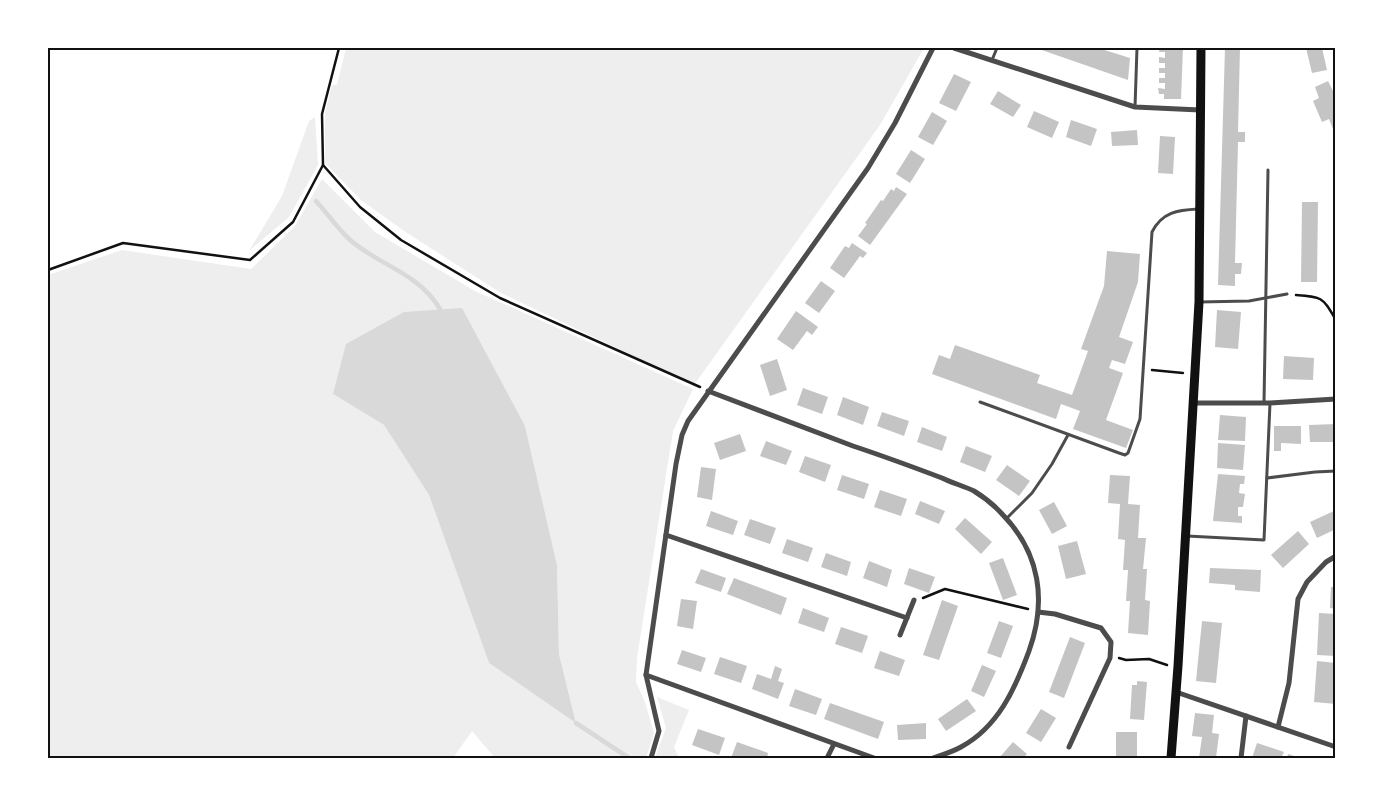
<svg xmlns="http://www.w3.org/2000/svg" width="1383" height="806" font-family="'Fira Sans Condensed',sans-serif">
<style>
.green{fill:#eee;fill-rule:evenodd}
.water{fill:#d9d9d9}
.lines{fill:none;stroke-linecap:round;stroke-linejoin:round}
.stream{stroke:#d9d9d9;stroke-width:4.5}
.building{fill:#c4c4c4}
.path{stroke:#111;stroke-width:2.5}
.service{stroke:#4c4c4c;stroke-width:3}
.minor{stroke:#4c4c4c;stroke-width:5}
.secondary{stroke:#111;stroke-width:9}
.neatline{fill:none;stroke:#111;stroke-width:2}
</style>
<rect width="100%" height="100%" fill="#fff"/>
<!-- green -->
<g class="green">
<polygon points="346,48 924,48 880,125 694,385 501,293 404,231 361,200 325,163 325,113 332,85 337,85"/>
<polygon points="315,117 318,165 289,217 249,251 282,196 309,121"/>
<path d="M322,179l53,53 100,59 218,98 -20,42 -36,227 -1,24 9,20 9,31 -8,25h-151l-23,-27 -19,27h-405v-483l74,-25 129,19 44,-43zM333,394l192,32 32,139 2,89 17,68 -87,-59 -60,-168 -45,-70z"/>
<polygon points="657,697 689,710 674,747 679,758 655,758 666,728"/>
</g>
<!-- water -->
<polygon class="water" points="462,308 525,426 557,565 559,654 576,723 489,663 429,495 384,425 333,394 346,344 404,312"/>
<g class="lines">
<!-- stream -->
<g class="stream">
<path d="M316,201c11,12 21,27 33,38 30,27 69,33 91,70"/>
<polyline points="576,723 629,758"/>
</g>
</g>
<!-- building -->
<g class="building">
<polygon points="1036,48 1098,48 1130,58 1128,80"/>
<polygon points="1160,48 1183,48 1181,99 1164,99 1164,94 1159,94 1158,88 1165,89 1165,83 1159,83 1159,78 1165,78 1165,73 1159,73 1159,68 1165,68 1165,63 1159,63 1159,57 1165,58 1165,52 1159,52"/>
<polygon points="1225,48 1240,48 1238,132 1245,132 1245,142 1238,142 1235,263 1242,263 1241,274 1235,274 1235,286 1218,285"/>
<polygon points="1306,48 1322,48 1327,70 1312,73"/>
<polygon points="954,74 971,82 956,111 939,103"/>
<polygon points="1328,81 1336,97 1335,134 1329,119 1322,122 1313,101 1319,98 1315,87"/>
<polygon points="998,91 1021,105 1013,117 990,104"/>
<polygon points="1034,111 1059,122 1052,138 1027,127"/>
<polygon points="932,112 947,121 933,145 918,137"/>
<polygon points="1071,120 1097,129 1091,146 1066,137"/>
<polygon points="1137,130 1138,145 1112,146 1111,132"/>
<polygon points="1160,136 1175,137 1173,174 1158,173"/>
<polygon points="911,150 925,159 910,183 896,174"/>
<polygon points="896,187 907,194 870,245 858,236 867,224 865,223 881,200 883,201 891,189 894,191"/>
<polygon points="1302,202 1318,202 1317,282 1301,282"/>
<polygon points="852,243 867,253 863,258 860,256 844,278 830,268 845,246 849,248"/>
<polygon points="1107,251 1140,254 1138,282 1119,337 1133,342 1125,364 1112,360 1109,368 1123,373 1106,420 1133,430 1126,448 1073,429 1080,411 1061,404 1056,419 932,374 939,355 950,359 955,345 1040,375 1037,383 1072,395 1088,351 1081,349 1104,286"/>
<polygon points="821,281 835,291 819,313 805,303"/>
<polygon points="1217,310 1241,312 1238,349 1215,347"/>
<polygon points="796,311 818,327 812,335 807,331 793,350 777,339"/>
<polygon points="1284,356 1314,358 1313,380 1283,379"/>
<polygon points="777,359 787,390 770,396 760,365"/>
<polygon points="803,388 828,397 822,414 797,405"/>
<polygon points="843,397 869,407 863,425 837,415"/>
<polygon points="882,412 909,421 904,436 877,426"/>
<polygon points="1220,415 1246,417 1245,441 1218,440"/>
<polygon points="1336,424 1336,442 1310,442 1309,425"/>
<polygon points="1274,426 1301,426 1301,444 1281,443 1281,451 1274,451"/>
<polygon points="922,427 947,437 942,451 917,442"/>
<polygon points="740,434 746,451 720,460 714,443"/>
<polygon points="766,441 792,451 786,465 760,456"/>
<polygon points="1218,443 1245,445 1243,470 1217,468"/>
<polygon points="966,446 992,456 985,472 960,462"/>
<polygon points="805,456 831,465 825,482 799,472"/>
<polygon points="1007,465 1030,481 1019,496 996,480"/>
<polygon points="701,467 716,469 712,500 697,497"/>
<polygon points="1218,474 1245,476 1244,484 1240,484 1239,493 1245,494 1243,507 1238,507 1238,516 1242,516 1242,523 1213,521"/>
<polygon points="842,475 869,484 864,499 837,490"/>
<polygon points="1110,475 1130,476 1128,504 1140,505 1138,538 1146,538 1143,569 1147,569 1145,600 1150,601 1148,635 1128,633 1130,601 1126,601 1128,570 1123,570 1125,540 1118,539 1120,504 1108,503"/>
<polygon points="880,490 907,499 901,516 874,507"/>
<polygon points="920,501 945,511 939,524 915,514"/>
<polygon points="1054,502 1067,526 1052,534 1039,510"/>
<polygon points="1336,510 1336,529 1317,538 1310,522"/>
<polygon points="711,511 738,521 733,535 706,526"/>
<polygon points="965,518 992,542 981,554 955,529"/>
<polygon points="750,519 776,528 770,544 744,535"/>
<polygon points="1298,531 1309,544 1283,568 1271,555"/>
<polygon points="787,539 813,548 808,562 782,553"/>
<polygon points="1077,541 1086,574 1066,579 1058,546"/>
<polygon points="826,553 851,562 847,576 821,567"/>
<polygon points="1003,558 1017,595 1003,600 989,563"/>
<polygon points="869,561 892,570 887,587 863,578"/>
<polygon points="909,568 935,577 929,593 904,584"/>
<polygon points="1210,568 1261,570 1260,592 1235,590 1235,585 1209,583"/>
<polygon points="701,569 726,578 721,592 695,583"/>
<polygon points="734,578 787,598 781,615 727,594"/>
<polygon points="1331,587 1336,587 1336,609 1330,608"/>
<polygon points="681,599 697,601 693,629 677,626"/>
<polygon points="942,600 958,606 939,660 923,655"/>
<polygon points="803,608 829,618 824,632 798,623"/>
<polygon points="1319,613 1336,614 1336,656 1317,655"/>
<polygon points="999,621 1013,626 1001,658 987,653"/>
<polygon points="1202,621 1222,623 1216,683 1196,681"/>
<polygon points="841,627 868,636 862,653 835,644"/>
<polygon points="1070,637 1085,643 1064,698 1049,692"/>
<polygon points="682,650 706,658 701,672 677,664"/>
<polygon points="880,651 905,660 899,676 874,668"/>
<polygon points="720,657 747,666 741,683 714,674"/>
<polygon points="1317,661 1336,663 1336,704 1314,702"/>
<polygon points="982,665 996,671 984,697 971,691"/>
<polygon points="775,666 782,669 778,681 784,683 778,699 752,689 757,674 771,679"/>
<polygon points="1137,681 1147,682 1144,720 1130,719 1132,685 1137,685"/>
<polygon points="795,689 822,699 816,715 789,706"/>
<polygon points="967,699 976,711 946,731 938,719"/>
<polygon points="830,703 884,722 878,739 824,719"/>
<polygon points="1041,709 1056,718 1041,742 1026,733"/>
<polygon points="1195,713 1214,715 1212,733 1219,734 1216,758 1199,758 1202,737 1192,736"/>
<polygon points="926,723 926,739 898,740 897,725"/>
<polygon points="698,729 725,738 719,755 692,745"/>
<rect x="1116" y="732" width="21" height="26"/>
<polygon points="737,742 768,753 767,758 731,758"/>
<polygon points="1013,742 1027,754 1023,758 999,758"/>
<polygon points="1257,743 1284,752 1281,758 1252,758"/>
<polygon points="1288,754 1300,758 1287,758"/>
</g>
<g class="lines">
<!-- path -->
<g class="path">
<polyline points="339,48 322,114 323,165 360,207 401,240 500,298 700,387"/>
<polyline points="48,270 123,243 250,260 293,222 323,165"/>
<path d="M1296,295c27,2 26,2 40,25"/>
<polyline points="1152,370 1183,373"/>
<polyline points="923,598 945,589 1028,609"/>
<polyline points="1119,658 1126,660 1149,659 1167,665"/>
</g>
<!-- service -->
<g class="service">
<polyline points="992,60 997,48"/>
<polyline points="1135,107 1137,48"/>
<polyline points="1199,302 1249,301 1287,294"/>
<path d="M980,402l139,51 6,2 3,-2 12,-34 12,-187c10,-20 26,-22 46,-23"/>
<polyline points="1264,403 1268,170"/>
<polyline points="1267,478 1315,472 1336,471"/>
<polyline points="1007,518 1032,493 1052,464 1068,435"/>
<polyline points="1187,536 1264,540 1270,403"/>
</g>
<!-- minor -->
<g class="minor">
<polyline points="954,48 1135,107 1200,110"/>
<path d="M708,391c49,19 97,37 145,55 30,10 60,21 89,32 10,5 22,8 32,13 10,6 21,15 29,24 37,38 44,86 26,136 -14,38 -31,76 -68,96 -9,5 -19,8 -28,11"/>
<polyline points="1194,403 1270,403 1336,399"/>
<polyline points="666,535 907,618"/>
<polyline points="1038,612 1055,614 1101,628 1111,642 1110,658 1069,747"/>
<polyline points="900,635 914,600"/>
<polyline points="646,675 659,731 651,758"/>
<polyline points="1176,692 1336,747"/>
<polyline points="1278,727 1289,683 1298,599 1307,582 1326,562 1336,556"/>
<polyline points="827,758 834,744"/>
<polyline points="874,758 646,675 676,464 682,435 688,421 868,168 895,123 933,48"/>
<polyline points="1241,758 1246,716"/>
</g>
<!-- secondary -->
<polyline class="secondary" points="1171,758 1178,666 1199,302 1201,48"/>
</g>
<!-- border -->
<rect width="1383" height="806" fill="none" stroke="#ffffff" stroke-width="98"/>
<rect x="49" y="49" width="1285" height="708" class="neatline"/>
</svg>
